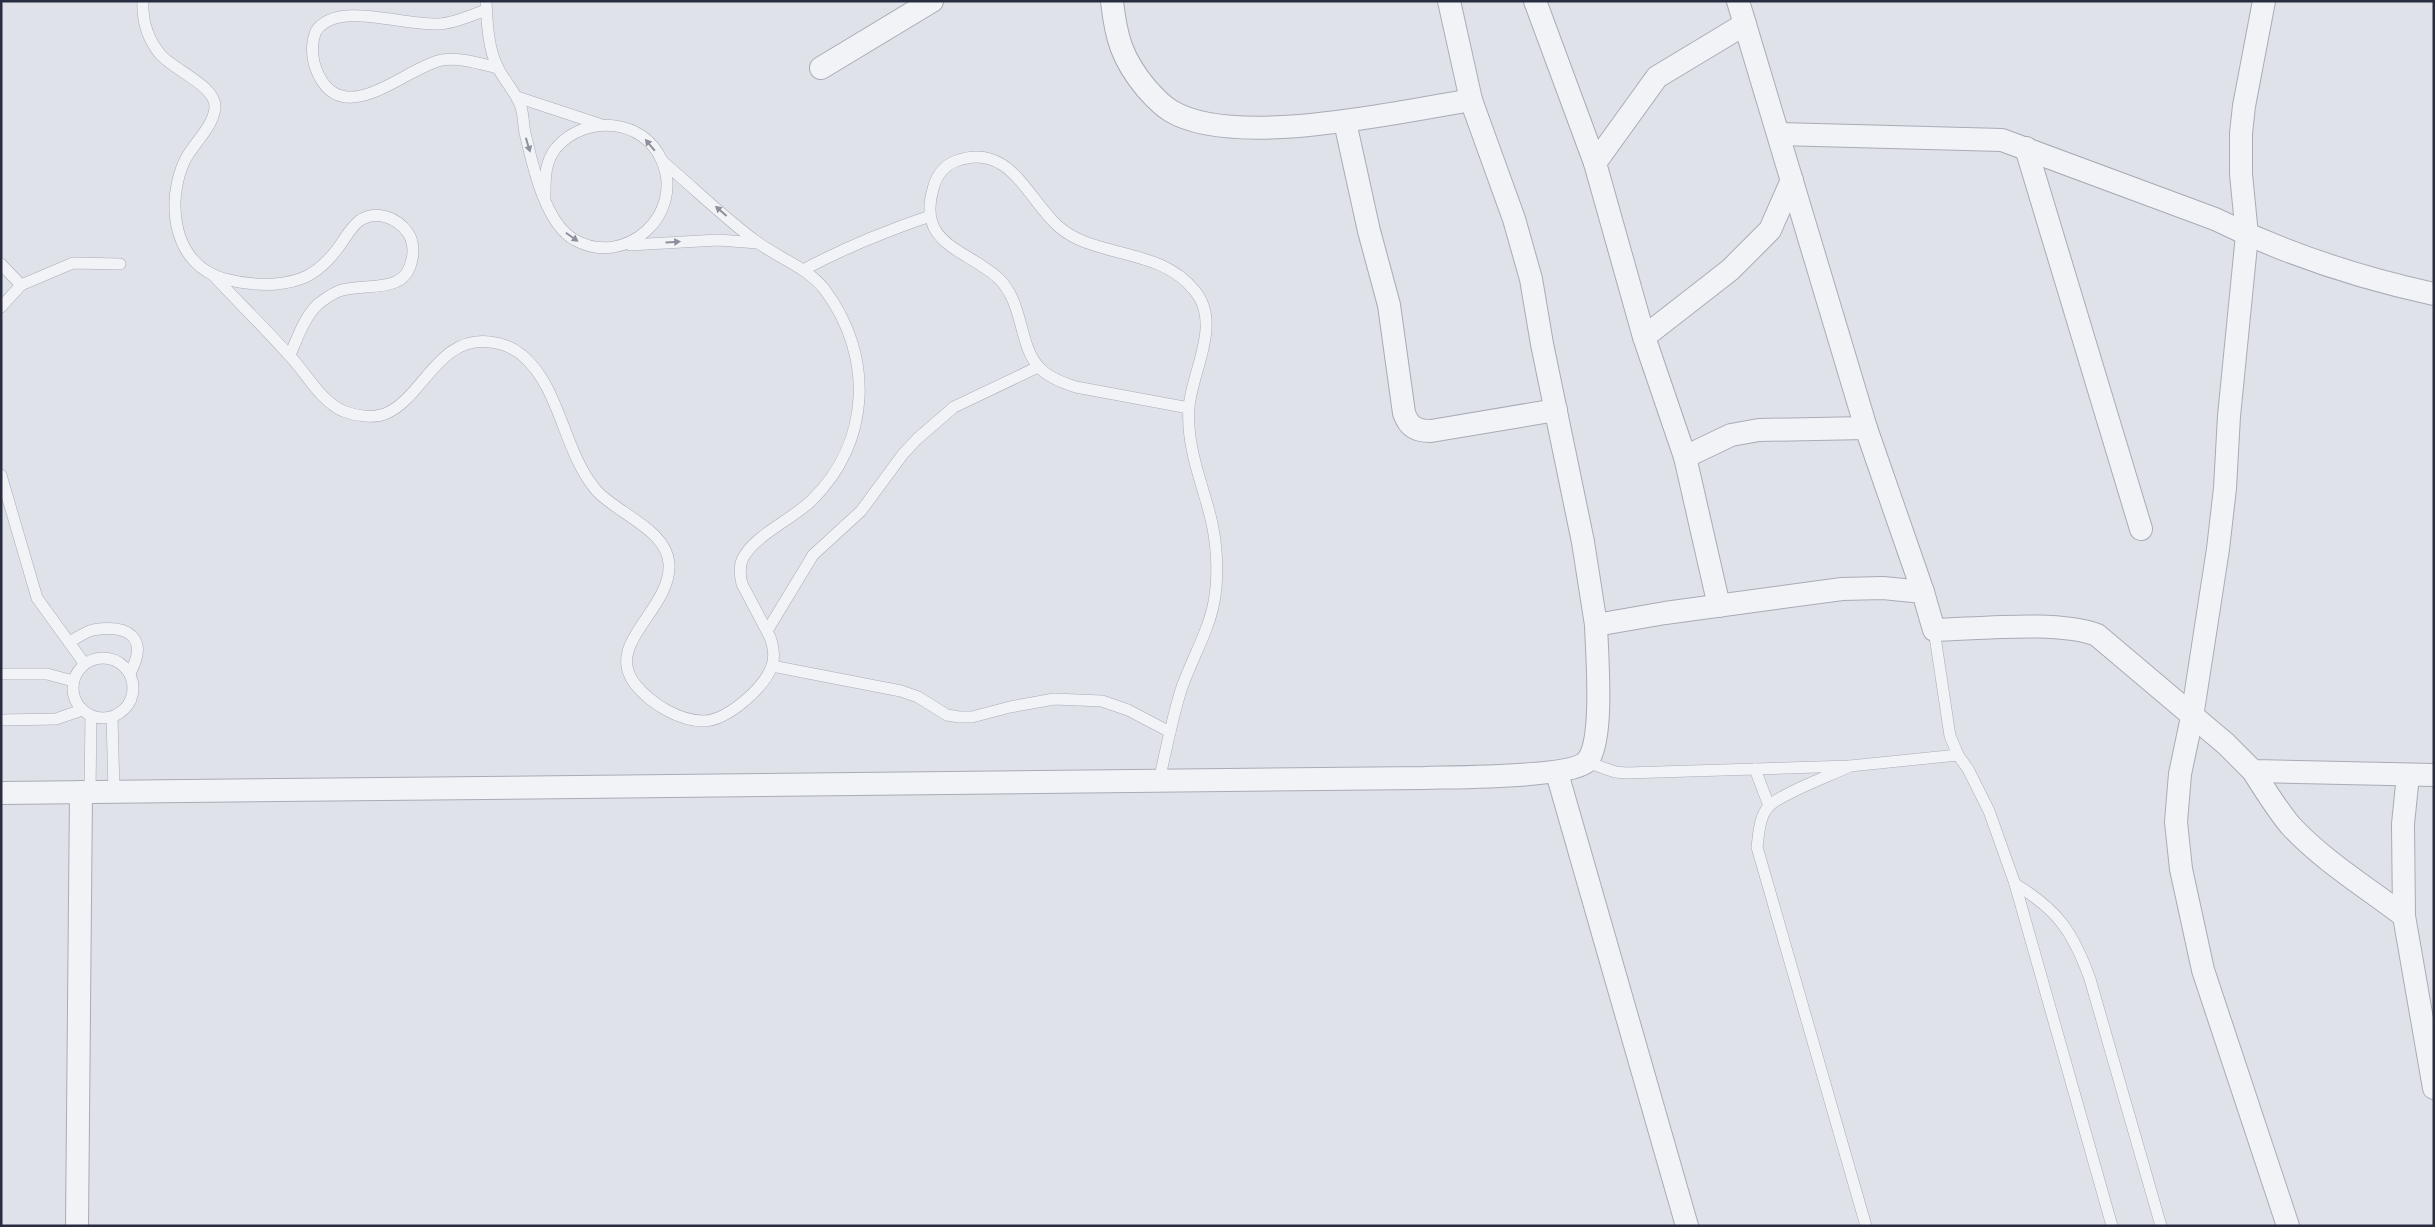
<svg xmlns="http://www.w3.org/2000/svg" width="2435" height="1227" font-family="'Titillium Web',sans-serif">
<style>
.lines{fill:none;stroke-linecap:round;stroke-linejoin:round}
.lane-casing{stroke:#a8acb7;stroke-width:12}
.street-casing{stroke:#a8acb7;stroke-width:24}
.lane{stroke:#f2f3f7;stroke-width:11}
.street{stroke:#f2f3f7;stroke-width:22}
.oneway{fill:#8d909c}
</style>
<rect width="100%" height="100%" fill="#dfe2e9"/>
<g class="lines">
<defs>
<g id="lane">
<path d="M143,1c-1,19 5,38 17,53 13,16 57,32 55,54 -2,19 -21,35 -30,52 -20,42 -12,106 40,119 24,6 52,8 75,0 15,-5 29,-19 38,-31 7,-9 12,-20 21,-27 17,-12 39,-3 49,12 5,7 6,18 4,26 -6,37 -47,23 -73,32 -7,3 -16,9 -22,14 -13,13 -20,34 -27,50"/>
<path d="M486,1c1,21 2,48 12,67 7,14 18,24 23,39 3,10 2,20 5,30 7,30 20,88 49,103 50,28 110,-25 87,-79 -18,-43 -77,-47 -106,-13 -12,15 -11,33 -11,51"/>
<path d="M486,10c-14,5 -31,13 -47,14 -38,2 -101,-24 -123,7 -7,17 -3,36 6,50 28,44 87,-15 120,-21 18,-3 39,4 56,8"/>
<polyline points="517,97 599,124"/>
<polyline points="630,245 718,240 758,243"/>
<polyline points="1,264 21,285"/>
<path d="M803,270c41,-22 83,-39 127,-54"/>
<path d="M212,274c25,27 51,52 76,80 18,18 31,46 55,57 13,5 31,8 44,2 36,-16 52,-78 103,-71 12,1 23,6 32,13 39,33 41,96 74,135 20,23 70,39 73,73 3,47 -66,80 -34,121 16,20 44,37 69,37 24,-1 60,-33 68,-55 3,-9 1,-21 -2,-29l-28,-53c-2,-8 -3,-18 1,-26 12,-23 50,-39 69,-58 59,-58 62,-144 13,-210 -18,-23 -45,-31 -68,-48 -33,-24 -63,-54 -95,-81"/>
<polyline points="1,307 21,285 73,263 120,264"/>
<polyline points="1,475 37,598 84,663"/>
<polyline points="1934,630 1950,736 1958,755 1968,769 1989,811 2015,884 2112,1226"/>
<polyline points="767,631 813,555 861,511 903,454 917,439 954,407 1038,367"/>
<path d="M69,642c8,-4 16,-10 24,-12 36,-6 56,8 37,43"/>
<circle cx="103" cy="688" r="30"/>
<polyline points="772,666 901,691 918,697 947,715 959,717 972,717 1010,707 1054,699 1102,701 1128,710 1170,732"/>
<polyline points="1,674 47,674 73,681"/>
<polyline points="112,717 114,791"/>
<polyline points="1,720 56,719 82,710"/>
<polyline points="1587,762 1615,772 1626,773 1850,766 1958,755"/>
<path d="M1850,766c-18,9 -68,27 -81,40 -10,11 -10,27 -12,41l109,379"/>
<polyline points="1755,769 1769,806"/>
<path d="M1159,781c7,-31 13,-62 22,-91 10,-30 27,-57 33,-88 5,-27 3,-61 -4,-87 -9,-35 -24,-70 -21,-108 3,-36 33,-83 6,-116 -36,-45 -101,-32 -137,-65 -31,-28 -49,-85 -102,-65 -13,5 -20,16 -23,28 -16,55 32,60 64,88 27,24 21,66 41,89 9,11 25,17 38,21l113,21"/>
<polyline points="90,792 91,716"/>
<path d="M2015,884c43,26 58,48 75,95l71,247"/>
</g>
<g id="street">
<path d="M1112,1c4,37 10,58 34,87 7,8 15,17 25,23 63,38 228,1 300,-11"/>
<polyline points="1449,1 1471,100 1514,219 1531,279 1542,344 1583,542 1596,625"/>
<polyline points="1535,1 1595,163 1644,337 1685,457 1719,606"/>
<polyline points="1738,1 1866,428 1923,592"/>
<polyline points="2264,1 2244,106 2241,133 2241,174 2247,235 2229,416 2225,488 2218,549 2192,717 2180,774 2176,822 2181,869 2203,970 2288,1226"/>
<polyline points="821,68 932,1"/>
<path d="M1345,122l24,109 20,74 15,108c5,14 12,18 27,18l125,-21"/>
<path d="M1779,134l223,6 213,79c67,33 145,59 219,75"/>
<polyline points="2026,148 2141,529"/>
<polyline points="1595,163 1657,77 1745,24"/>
<polyline points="1644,337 1730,270 1770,230 1792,180"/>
<polyline points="1685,457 1731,435 1759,430 1866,428"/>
<path d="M2253,771c12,19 23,37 37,54 32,35 76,62 114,91"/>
<polyline points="1557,773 1687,1226"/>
<polyline points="2408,775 2403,824 2404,916 2434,1088"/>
<path d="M1,793l1423,-15c27,-1 151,0 164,-18 16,-22 9,-104 8,-135l69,-12 177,-24 41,-1 40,4 11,38c43,-1 125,-10 163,5l129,109 27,27 181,4"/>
<polyline points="77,1226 81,792"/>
</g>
</defs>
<!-- lane casing -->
<use href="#lane" class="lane-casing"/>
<!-- street casing -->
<use href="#street" class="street-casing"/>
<!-- lane -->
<use href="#lane" class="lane"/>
<!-- street -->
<use href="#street" class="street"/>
</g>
<!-- one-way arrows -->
<defs><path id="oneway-solid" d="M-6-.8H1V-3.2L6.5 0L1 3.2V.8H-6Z" transform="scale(1.25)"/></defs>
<g class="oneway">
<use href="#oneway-solid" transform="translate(528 145) rotate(73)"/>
<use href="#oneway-solid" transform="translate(650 145) rotate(-130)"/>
<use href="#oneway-solid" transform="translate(721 211) rotate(-139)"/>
<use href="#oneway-solid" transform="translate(572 237) rotate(35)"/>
<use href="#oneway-solid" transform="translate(673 242) rotate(-3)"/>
</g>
<!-- border -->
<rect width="2435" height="1227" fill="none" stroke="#282d41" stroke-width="5"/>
</svg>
